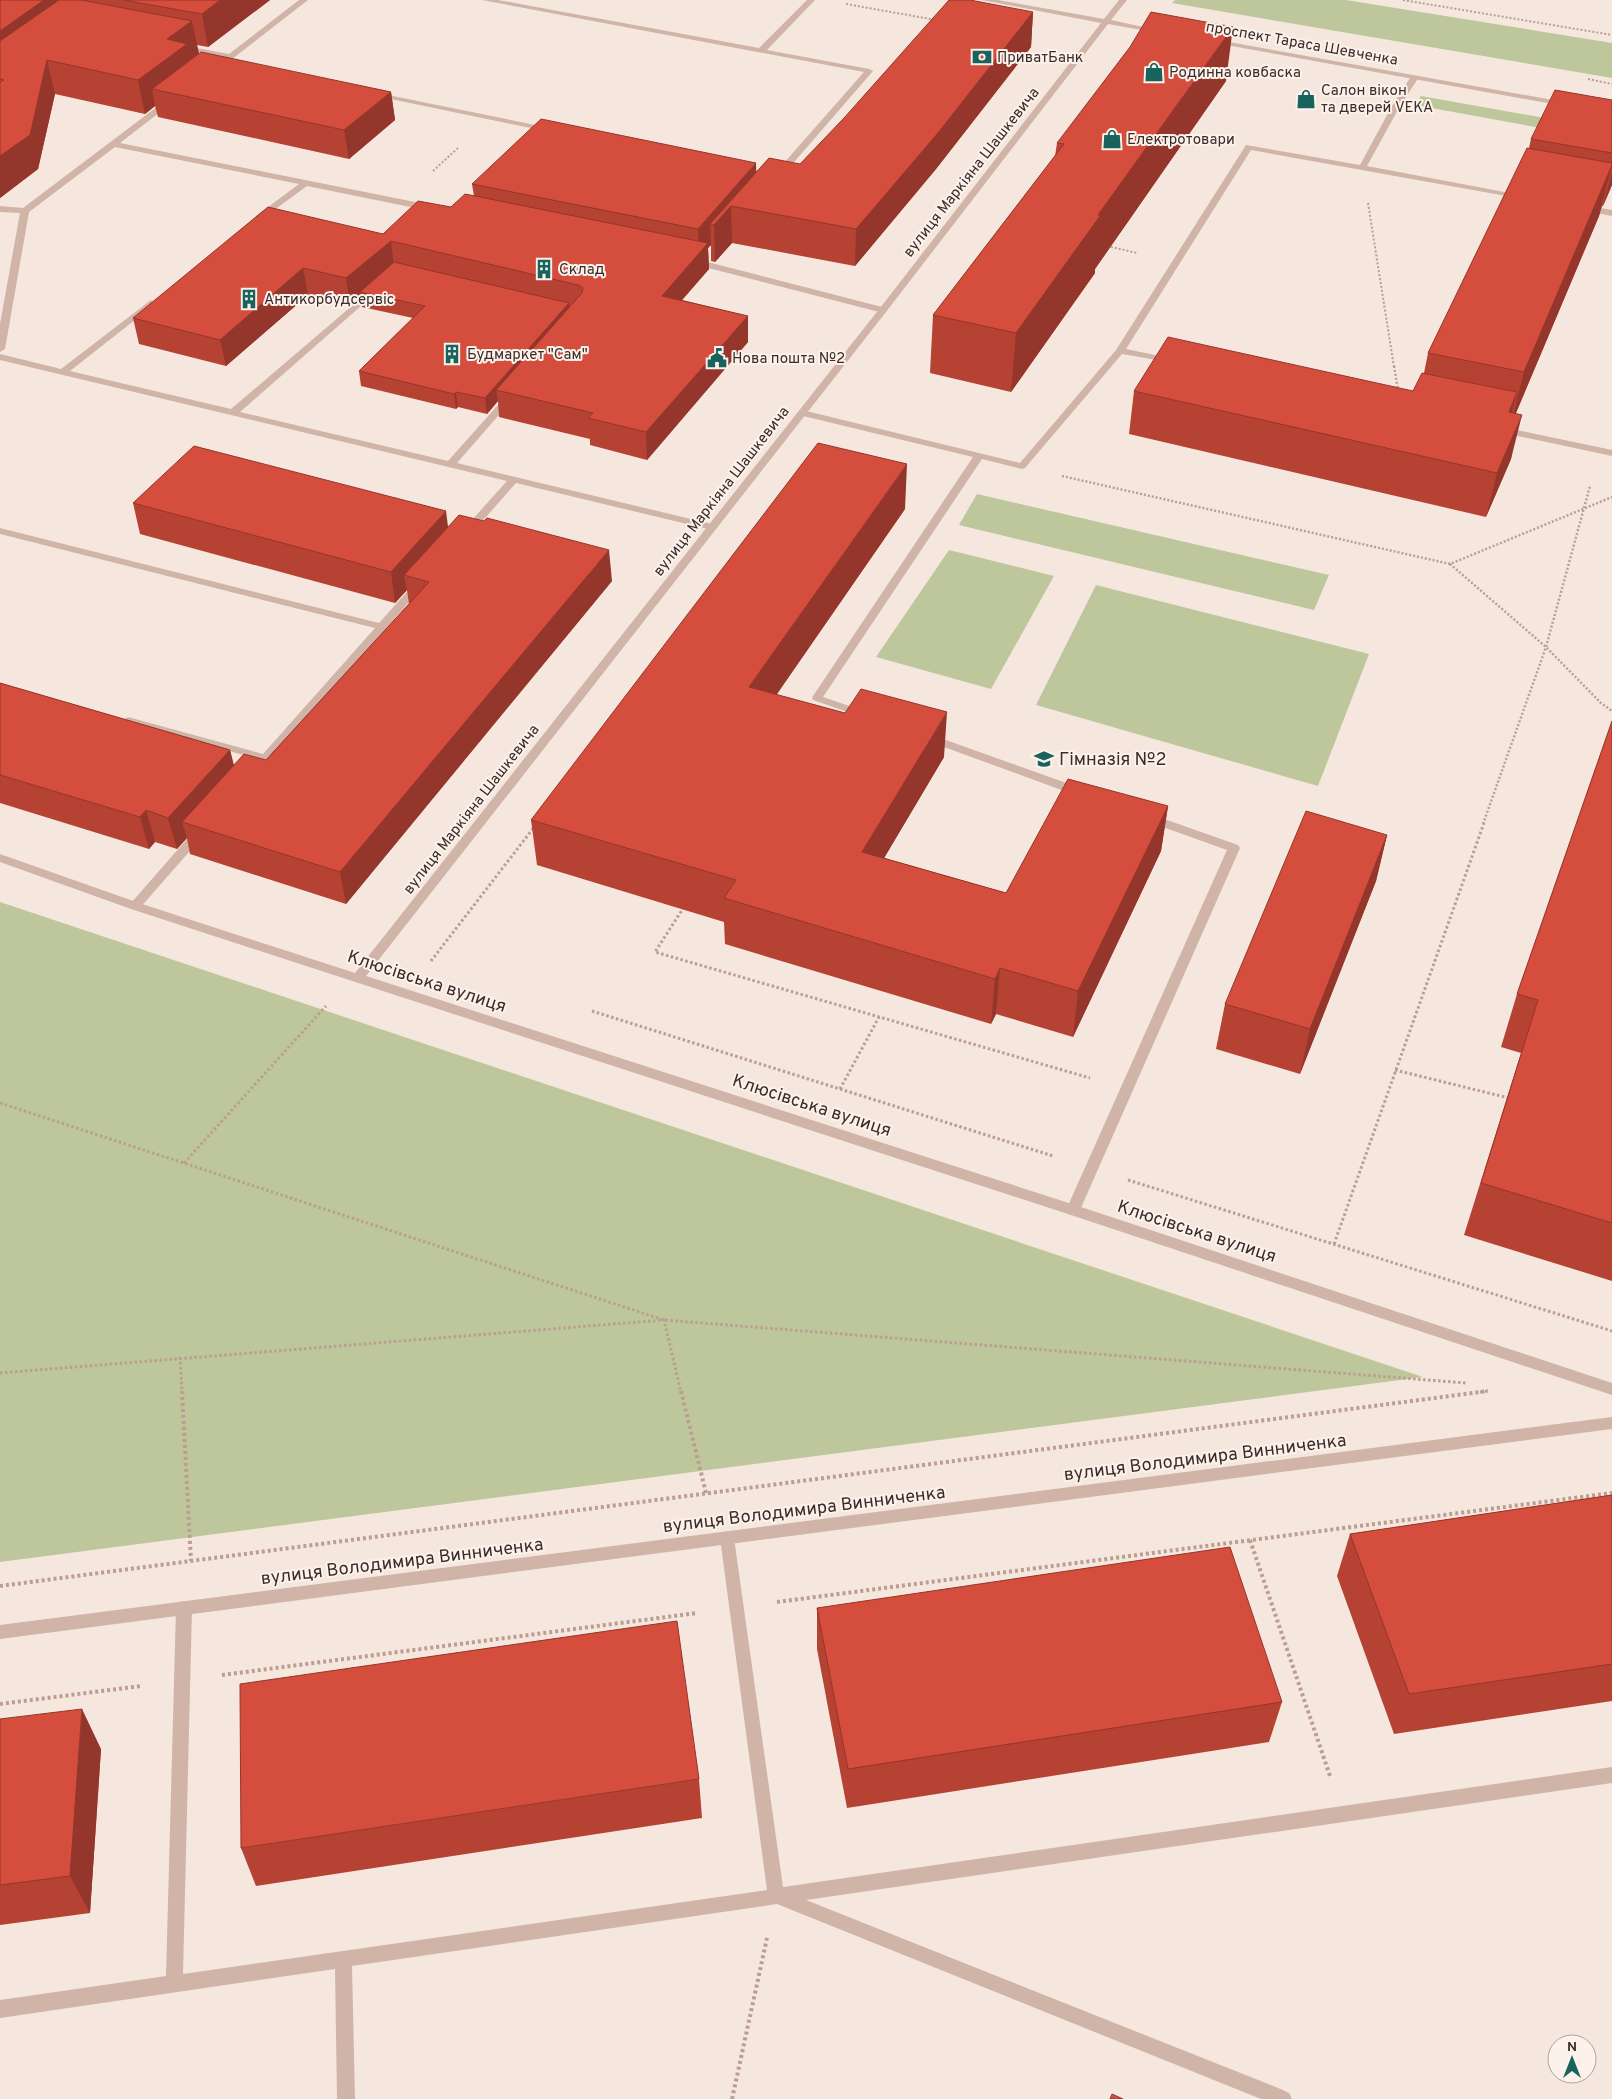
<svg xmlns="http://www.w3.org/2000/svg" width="1612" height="2099" font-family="Overpass,sans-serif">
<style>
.green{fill:#bec79b}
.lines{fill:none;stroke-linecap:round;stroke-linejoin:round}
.path-far3{stroke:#bc9e91;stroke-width:2;stroke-dasharray:2 2;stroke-linecap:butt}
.path-far2{stroke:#bc9e91;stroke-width:2.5;stroke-dasharray:2 2;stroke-linecap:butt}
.path-far1{stroke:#bc9e91;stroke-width:3;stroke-dasharray:2.5 2.5;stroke-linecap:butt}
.path{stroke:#bc9e91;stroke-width:4;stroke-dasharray:3 3;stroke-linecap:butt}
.service{fill:#d0b4a7;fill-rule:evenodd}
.minor{fill:#d0b4a7;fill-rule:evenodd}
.wall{fill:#b64234}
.shaded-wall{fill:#94362b}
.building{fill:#d44d3d;stroke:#94362b}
.labels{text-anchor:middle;stroke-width:4;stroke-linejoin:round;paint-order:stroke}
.far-street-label{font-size:15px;fill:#3b2c29;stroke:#fcf2eb}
.far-poi-label{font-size:15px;fill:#3b2c29;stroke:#fcf2eb;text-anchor:start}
.poi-label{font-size:18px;fill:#3b2c29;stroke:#fcf2eb;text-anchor:start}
.street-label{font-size:18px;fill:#3b2c29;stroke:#fcf2eb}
</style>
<rect width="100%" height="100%" fill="#f5e7de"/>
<!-- green -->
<g class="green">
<polygon points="1175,0 1346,0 1612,43 1612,78 1172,3"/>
<polygon points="1421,96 1612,130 1612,141 1415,105"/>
<polygon points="977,494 1329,575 1314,610 959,525"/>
<polygon points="949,550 1054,576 991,689 876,657"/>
<polygon points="1096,585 1369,654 1318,786 1036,705"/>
<polygon points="0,902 1423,1377 0,1562"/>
</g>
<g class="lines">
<!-- path-far3 -->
<g class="path-far3">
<polyline points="1403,0 1612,35"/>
<polyline points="846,4 936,20"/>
<polyline points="1588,79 1612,84"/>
<polyline points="433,171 458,148"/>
<polyline points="1368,203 1394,367"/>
<polyline points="1107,246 1137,253"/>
</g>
<!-- path-far2 -->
<g class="path-far2">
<polyline points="1394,366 1398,390"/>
<polyline points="1062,476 1450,564 1612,497"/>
<polyline points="1450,564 1546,647 1601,703 1612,711"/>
<polyline points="1483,824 1546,647 1590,486"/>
</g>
<!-- path-far1 -->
<g class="path-far1">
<polyline points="684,907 655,952 1090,1078"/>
<polyline points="431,961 535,826"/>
<polyline points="592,1011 1053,1156"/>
<polyline points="1395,1070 1509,1098"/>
<polyline points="840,1089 879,1017"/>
<polyline points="0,1103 664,1320 1466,1383"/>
<polyline points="184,1163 326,1006"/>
<polyline points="1128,1180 1612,1331"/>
<polyline points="1334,1244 1484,823"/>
<polyline points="180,1357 182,1392"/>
<polyline points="0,1373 664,1320 681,1392"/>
<polyline points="1480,1392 1488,1391"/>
</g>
<!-- path -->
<g class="path">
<polyline points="182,1391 191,1561"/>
<polyline points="681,1391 706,1493"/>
<polyline points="1250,1540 1330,1776"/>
<polyline points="0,1586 1488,1391"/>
<polyline points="777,1602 1612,1493"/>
<polyline points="222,1675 697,1613"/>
<polyline points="0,1704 141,1686"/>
<polyline points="732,2099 767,1938"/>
</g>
<!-- service -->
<g class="service">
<polygon points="299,0 308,0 218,70 211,68 224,57 177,47 181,45 229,54"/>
<polygon points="482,0 498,0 759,48 807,0 815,0 767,50 869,69 873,71 782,176 779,176 775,174 776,172 864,72"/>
<polygon points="1412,75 1419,77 1400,106 1367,166 1520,195 1523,195 1523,199 1251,150 1126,349 1174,359 1174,363 1122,354 1025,468 1022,469 982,459 823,697 867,712 868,714 867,716 859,716 813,700 812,698 813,696 973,457 799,415 799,411 802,410 1020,463 1116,350 1246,145 1360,165 1392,106"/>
<polygon points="373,92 550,128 554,130 550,132 376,96 372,94"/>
<polygon points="166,100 173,102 120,143 430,205 434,208 430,211 307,186 259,221 255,218 256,216 299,184 115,147 29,212 5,349 0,352 0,324 20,213 0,212 0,206 23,208"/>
<polygon points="1584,205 1612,210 1612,216 1581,210 1580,208"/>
<polygon points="692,258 886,308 887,310 883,313 689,263 689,259"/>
<polygon points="374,287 377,288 377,292 240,412 448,461 506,396 509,395 514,398 512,400 457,463 716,525 716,529 712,530 516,483 471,534 463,534 463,530 507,481 0,360 0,354 61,369 151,300 155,303 154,305 70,371 231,409"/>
<polygon points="1502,427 1612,450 1612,456 1499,432 1499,428"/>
<polygon points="0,528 379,623 414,584 422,584 423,586 270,761 258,774 254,775 248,771 258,759 124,722 123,720 128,717 263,754 375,628 0,534"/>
<polygon points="929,734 1083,789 1085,792 1079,796 1075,795 925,740 924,738 925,736"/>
<polygon points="1150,814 1238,845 1240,848 1080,1210 1078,1214 1073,1215 1068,1214 1066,1210 1227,850 1146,821 1144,818"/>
<polygon points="199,829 203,830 205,833 203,836 139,909 131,909 129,906 131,903 195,830"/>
<polygon points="727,1532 732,1533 734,1538 783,1887 1612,1767 1612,1783 806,1900 1283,2090 1289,2093 1292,2099 1261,2099 777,1904 352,1966 355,2099 337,2099 335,1969 0,2018 0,2000 166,1976 176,1608 179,1603 184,1601 189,1603 192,1608 183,1974 767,1890 720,1538 722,1533"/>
</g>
<!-- minor -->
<g class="minor">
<polygon points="982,0 998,0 1104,19 1119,0 1127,0 1111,20 1162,31 1158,33 1108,24 886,312 366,976 1078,1206 1612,1383 1612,1395 1068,1214 131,909 0,862 0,854 139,903 355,973 880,308 1101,23"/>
<polygon points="1212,39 1564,102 1568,104 1564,106 1215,43 1212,43"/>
<polygon points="1612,1417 1612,1429 0,1639 0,1625"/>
</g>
</g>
<!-- wall -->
<g class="wall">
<polygon points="0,0 270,0 208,47 197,45 199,54 391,92 395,120 349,159 158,117 155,106 145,114 55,94 38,169 0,198"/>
<polygon points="1033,12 1031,47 936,169 855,266 732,243 715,262 711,261 711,245 708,248 709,269 682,300 748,316 748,342 647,460 590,445 590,439 499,417 498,401 487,414 458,407 456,409 361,386 359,371 413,318 362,307 361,295 350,304 308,295 226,366 139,344 133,318 383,234 451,207 474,196 472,184 756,171 800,164"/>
<polygon points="1226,81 1095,269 1095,273 1011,392 930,373 933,315 1055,156 1057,143"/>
<polygon points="1612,100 1612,185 1603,206 1602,206 1599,216 1516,413 1511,459 1486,517 1129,434 1134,391 1413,391 1424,373 1428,353 1529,148 1531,139"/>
<polygon points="133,503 448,527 612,581 346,904 190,854 187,838 177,849 155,842 149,849 0,803 0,683 230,750 234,765 266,760 409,604 407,590 395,603 140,534"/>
<polygon points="905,509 776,695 944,757 884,858 1006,893 1168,806 1161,851 1073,1037 996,1014 991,1024 725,944 724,922 537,865 531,820"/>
<polygon points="1612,721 1612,1281 1464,1235 1521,1053 1501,1047 1517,994"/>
<polygon points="1387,835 1376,881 1300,1074 1216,1049 1225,1004"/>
<polygon points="1612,1495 1612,1701 1394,1734 1337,1576 1350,1534"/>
<polygon points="817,1608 1282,1702 1269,1742 847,1808 817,1649"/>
<polygon points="0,1719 101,1749 90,1913 0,1925"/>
<polygon points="699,1779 702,1818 256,1886 241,1848"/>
</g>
<!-- shaded-wall -->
<g class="shaded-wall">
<polygon points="44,0 73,0 0,71 0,31"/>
<polygon points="220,0 270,0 208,47 202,14"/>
<polygon points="1033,12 1031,47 936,169 855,266 856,229"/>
<polygon points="192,21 199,54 152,89 155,106 145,114 138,80 167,39"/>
<polygon points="1233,27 1226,81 1095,269 1095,273 1011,392 1016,333 1098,215"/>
<polygon points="47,60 55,94 38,169 0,198 0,156"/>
<polygon points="391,92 395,120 349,159 344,130"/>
<polygon points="756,163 757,192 731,206 732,243 715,262 714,225 710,224 711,245 708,248 709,269 663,322 662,296 699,253 698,229"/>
<polygon points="1612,165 1599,216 1510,427 1524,372"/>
<polygon points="1612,172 1612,185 1603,206"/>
<polygon points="391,241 394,267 360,292 361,295 350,304 346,278"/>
<polygon points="303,268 308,295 226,366 220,340"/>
<polygon points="569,303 571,318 496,390 498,401 487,414 485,398"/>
<polygon points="748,316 748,342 647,460 646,432"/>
<polygon points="456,392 458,407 456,409 454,394"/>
<polygon points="1517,392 1506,436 1509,412"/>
<polygon points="1522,415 1511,459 1486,517 1497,473"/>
<polygon points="907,464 905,509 750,733 749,687"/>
<polygon points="446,511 450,542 404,575 407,590 395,603 391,572"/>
<polygon points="609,550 612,581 346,904 340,872"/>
<polygon points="947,712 944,757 861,897 862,852"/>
<polygon points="230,750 237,781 182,822 187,838 177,849 168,818"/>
<polygon points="1168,806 1161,851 1073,1037 1078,991"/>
<polygon points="146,810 155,842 149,849 140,817"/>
<polygon points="1387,835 1376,881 1300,1074 1310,1029"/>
<polygon points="1000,968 996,1014 991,1024 995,979"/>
<polygon points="82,1709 101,1749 90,1913 70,1876"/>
</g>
<!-- building -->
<g class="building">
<polygon points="0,0 44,0 0,31"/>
<polygon points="59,0 81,0 192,21 167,39 187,44 138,80 47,60 30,135 0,156 0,82 4,80 0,79 0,41"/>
<polygon points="123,0 220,0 202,14"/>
<polygon points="949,0 970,0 1033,12 938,133 856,229 731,206 714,225 710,224 769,158 800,164 844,118"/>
<polygon points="1151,12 1233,27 1098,215 1100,216 1016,333 933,315 1064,144 1057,143 1130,47"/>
<polygon points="201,52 391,92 344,130 152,89"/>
<polygon points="1555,90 1612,100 1612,153 1531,139"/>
<polygon points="541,119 756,163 698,229 472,184"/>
<polygon points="1527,148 1612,163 1612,165 1524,372 1428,353"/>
<polygon points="465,194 708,243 662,296 748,316 646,432 588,418 593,413 496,390 582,293 583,288 578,285 391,241 346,278 303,268 220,340 133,318 268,207 383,234 418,201 451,207"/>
<polygon points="394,262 569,303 485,398 456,392 454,394 359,371 425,306 360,292"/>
<polygon points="1168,337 1413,391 1422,373 1517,392 1509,412 1522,415 1497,473 1134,391"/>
<polygon points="818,443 907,464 749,687 845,713 861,689 947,712 862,852 1006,893 1068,779 1168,806 1078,991 1000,968 995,979 724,898 736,880 531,820"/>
<polygon points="194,446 446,511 391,572 133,503"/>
<polygon points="459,515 484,521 487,518 609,550 340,872 182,822 244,754 266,760 429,582 404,575"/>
<polygon points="0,683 230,750 168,818 146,810 140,817 0,775"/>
<polygon points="1612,721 1612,1223 1481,1183 1538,1000 1517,994"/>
<polygon points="1306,811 1387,835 1310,1029 1225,1004"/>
<polygon points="1612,1495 1612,1664 1409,1694 1350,1534"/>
<polygon points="1230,1547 1282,1702 848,1769 817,1608"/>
<polygon points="677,1621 699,1779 241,1848 240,1684"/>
<polygon points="82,1709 70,1876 0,1885 0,1719"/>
<polygon points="1112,2094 1123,2099 1110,2099"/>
</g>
<!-- icons -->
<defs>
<symbol id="bank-bare" viewBox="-9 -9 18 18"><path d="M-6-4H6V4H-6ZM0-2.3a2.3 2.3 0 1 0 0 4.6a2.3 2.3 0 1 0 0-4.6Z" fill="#18635d" stroke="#fcf2eb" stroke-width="2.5" paint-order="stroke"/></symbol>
<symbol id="shop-bare" viewBox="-9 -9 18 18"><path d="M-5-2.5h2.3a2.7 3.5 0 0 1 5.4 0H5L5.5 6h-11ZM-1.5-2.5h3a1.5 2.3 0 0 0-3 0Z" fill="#18635d" stroke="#fcf2eb" stroke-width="2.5" paint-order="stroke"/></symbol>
<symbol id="building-bare" viewBox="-9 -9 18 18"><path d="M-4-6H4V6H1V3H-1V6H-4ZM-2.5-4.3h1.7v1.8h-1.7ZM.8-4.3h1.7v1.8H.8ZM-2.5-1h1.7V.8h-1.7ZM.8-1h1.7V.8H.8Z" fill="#18635d" stroke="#fcf2eb" stroke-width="2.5" paint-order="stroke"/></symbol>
<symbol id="civic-bare" viewBox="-9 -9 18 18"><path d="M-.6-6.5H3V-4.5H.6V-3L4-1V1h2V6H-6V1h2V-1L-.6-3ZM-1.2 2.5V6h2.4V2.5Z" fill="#18635d" stroke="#fcf2eb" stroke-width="2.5" paint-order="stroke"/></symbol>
<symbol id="school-bare" viewBox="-9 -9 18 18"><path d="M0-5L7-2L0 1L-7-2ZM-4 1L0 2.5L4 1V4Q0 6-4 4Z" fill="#18635d" stroke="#fcf2eb" stroke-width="2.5" paint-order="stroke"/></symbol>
</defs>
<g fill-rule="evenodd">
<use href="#bank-bare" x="968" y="43" width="28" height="28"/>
<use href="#shop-bare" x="1140" y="58" width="28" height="28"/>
<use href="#shop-bare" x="1292" y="85" width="28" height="28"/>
<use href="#shop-bare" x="1098" y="125" width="28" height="28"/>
<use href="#building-bare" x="530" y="255" width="28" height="28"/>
<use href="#building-bare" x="235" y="285" width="28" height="28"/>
<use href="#building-bare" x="438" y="340" width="28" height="28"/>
<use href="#civic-bare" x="703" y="344" width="28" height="28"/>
<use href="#school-bare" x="1030" y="745" width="28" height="28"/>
</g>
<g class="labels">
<!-- far-street labels -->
<g class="far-street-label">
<text transform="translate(1302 43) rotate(10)" y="5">проспект Тараса Шевченка</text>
<text transform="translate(971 172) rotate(-52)" y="5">вулиця Маркіяна Шашкевича</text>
<text transform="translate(721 491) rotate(-52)" y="5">вулиця Маркіяна Шашкевича</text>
<text transform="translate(471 809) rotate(-52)" y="5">вулиця Маркіяна Шашкевича</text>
</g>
<!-- far-poi labels -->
<g class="far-poi-label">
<text x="997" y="62">ПриватБанк</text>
<text x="1169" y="77">Родинна ковбаска</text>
<text x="1321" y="95">Салон вікон<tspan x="1321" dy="17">та дверей VEKA</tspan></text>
<text x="1127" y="144">Електротовари</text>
<text x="559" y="274">Склад</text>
<text x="264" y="304">Антикорбудсервіс</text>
<text x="467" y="359">Будмаркет "Сам"</text>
<text x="732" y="363">Нова пошта №2</text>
</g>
<!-- poi labels -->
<g class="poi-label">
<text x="1059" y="765">Гімназія №2</text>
</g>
<!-- street labels -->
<g class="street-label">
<text transform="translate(427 981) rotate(18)" y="6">Клюсівська вулиця</text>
<text transform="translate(812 1105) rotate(18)" y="6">Клюсівська вулиця</text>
<text transform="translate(1197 1231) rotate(18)" y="6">Клюсівська вулиця</text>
<text transform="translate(1205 1457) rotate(-7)" y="6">вулиця Володимира Винниченка</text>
<text transform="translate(804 1509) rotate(-7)" y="6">вулиця Володимира Винниченка</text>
<text transform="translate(402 1561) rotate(-7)" y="6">вулиця Володимира Винниченка</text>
</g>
</g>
<!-- north arrow -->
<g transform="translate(1572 2059)"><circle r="24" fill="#fcf2eb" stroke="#afa39d"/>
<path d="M0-4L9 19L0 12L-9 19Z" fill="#18635d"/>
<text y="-8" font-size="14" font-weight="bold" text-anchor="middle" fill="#3b2c29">N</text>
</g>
</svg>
